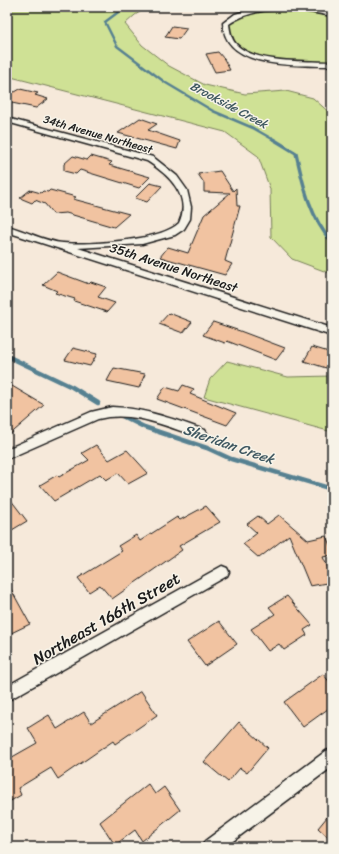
<svg xmlns="http://www.w3.org/2000/svg" width="339" height="854" font-family="Sriracha,sans-serif">
<style>
.green{fill:#cfe195;stroke:#767e58}
.lines{fill:none;stroke-linecap:round;stroke-linejoin:round}
.stream-far2{stroke:#578191;stroke-width:2.5}
.stream-far1{stroke:#578191;stroke-width:3.5}
.stream{stroke:#578191;stroke-width:4.5}
.building{fill:#f1c3a1;stroke:#1c1c1c}
.minor-casing{stroke:#1c1c1c;stroke-width:3}
.minor{fill:#f7f3e8;fill-rule:evenodd}
.labels{text-anchor:middle;stroke-width:3;stroke-linejoin:round;paint-order:stroke}
.far-street-label{font-size:11px;fill:#1c1c1c;stroke:#f7f3e8}
.far-water-label{font-size:12px;font-style:italic;fill:#3e5760;stroke:#f7f3e8}
.street-label{font-size:13px;fill:#1c1c1c;stroke:#f7f3e8}
.water-label{font-size:14px;font-style:italic;fill:#3e5760;stroke:#f7f3e8}
.near-street-label{font-size:16px;fill:#1c1c1c;stroke:#f7f3e8}
</style>
<rect width="100%" height="100%" fill="#f6e9da"/>
<filter id="ink" filterUnits="userSpaceOnUse"><feTurbulence type="fractalNoise" baseFrequency=".025" numOctaves="2"/><feDisplacementMap in="SourceGraphic" scale="8" xChannelSelector="R" yChannelSelector="G"/><feConvolveMatrix kernelMatrix="1 2 1 2 8 2 1 2 1" color-interpolation-filters="sRGB"/></filter>
<g filter="url(#ink)">
<!-- green -->
<g class="green">
<polygon points="7,7 148,7 135,15 125,24 142,45 169,66 205,85 245,94 286,91 313,98 332,115 332,274 292,259 271,237 270,189 258,156 225,132 7,76"/>
<path d="M289,7h43v57c-37,-2 -62,-2 -97,-17l-9,-24 11,-9z"/>
<polygon points="227,361 288,377 332,376 332,432 204,397 210,379"/>
</g>
<g class="lines">
<!-- stream-far2 -->
<polyline class="stream-far2" points="125,7 105,22 117,46 166,83 213,111 253,128 274,140"/>
<!-- stream-far1 -->
<path class="stream-far1" d="M273,139l23,14c7,31 14,65 36,89"/>
<!-- stream -->
<g class="stream">
<polyline points="7,356 72,387 98,403"/>
<polyline points="120,415 144,427 207,448 231,459 332,489"/>
</g>
</g>
<!-- building -->
<g class="building">
<polygon points="172,26 187,28 179,39 165,37"/>
<polygon points="218,52 224,59 230,70 215,72 206,54"/>
<polygon points="20,89 38,93 35,95 48,99 36,108 7,102 7,90 15,92"/>
<polygon points="140,118 157,124 148,130 180,141 177,149 118,133"/>
<polygon points="73,156 87,160 91,156 112,162 109,165 150,177 139,188 80,170 76,174 64,171 64,164"/>
<polygon points="220,171 233,191 236,188 237,206 240,206 225,261 232,264 225,275 160,257 168,247 188,253 204,215 230,193 204,192 204,183 198,174"/>
<polygon points="150,183 162,186 147,202 135,198"/>
<polygon points="30,190 41,193 43,191 48,192 50,190 76,197 73,199 129,214 114,227 66,213 53,214 45,204 35,200 32,203 20,198"/>
<polygon points="57,272 89,284 91,282 106,287 98,297 115,303 107,312 74,301 75,299 55,293 57,291 43,285"/>
<polygon points="169,313 192,322 183,333 159,324"/>
<polygon points="213,322 240,331 285,348 276,360 227,341 225,343 203,335"/>
<polygon points="312,347 332,353 332,357 326,368 304,361"/>
<polygon points="73,348 97,354 90,366 65,360"/>
<polygon points="114,368 145,374 139,388 107,381"/>
<polygon points="7,383 44,405 7,437"/>
<polygon points="183,385 194,389 190,394 236,413 227,425 157,399 165,387 179,391"/>
<polygon points="96,445 109,460 127,450 148,473 128,484 118,473 106,480 100,474 54,501 40,485 57,475 59,477 89,460 82,453"/>
<polygon points="7,495 27,521 7,533"/>
<polygon points="206,506 220,522 179,546 182,550 112,599 100,585 89,592 78,578 122,551 118,546 136,535 140,541 177,517 180,520"/>
<polygon points="279,515 308,540 326,536 332,550 332,555 323,557 332,577 332,582 310,586 289,535 259,558 243,544 257,533 247,524 258,516 267,524"/>
<polygon points="7,582 30,624 7,635"/>
<polygon points="287,596 312,625 304,630 307,635 284,650 279,644 268,651 251,629 275,614 269,607"/>
<polygon points="219,621 237,644 205,666 187,642"/>
<polygon points="323,674 332,685 332,706 303,727 284,702"/>
<polygon points="141,691 157,715 115,744 113,741 58,779 51,768 18,788 21,795 7,803 7,760 37,743 28,728 49,715 57,729 84,712 91,723"/>
<polygon points="239,722 268,748 247,773 240,768 228,782 204,762"/>
<polygon points="148,784 155,794 164,787 180,810 142,841 135,830 115,845 100,822"/>
<polygon points="332,811 332,841 318,828"/>
</g>
<g class="lines">
<defs>
<g id="minor">
<path d="M259,7h43l30,5v4c-35,-7 -71,-13 -103,8 1,7 2,15 7,20 18,20 71,17 96,18v4c-33,-1 -108,4 -109,-43l12,-9z"/>
<path d="M7,118l146,39 24,19 10,14 4,17 -1,12 -6,10 -9,6 -33,9 -64,4 254,80v8l-325,-104v-6c17,4 39,16 56,17 26,2 98,-2 116,-20 13,-27 -11,-49 -32,-62l-140,-39z"/>
<path d="M112,407c32,1 63,13 93,23l2,3 -2,3 -4,2c-33,-11 -68,-28 -103,-19l-91,40v-10l84,-37z"/>
<polygon points="222,566 227,568 229,572 227,576 7,701 7,686"/>
<polygon points="332,749 332,767 225,847 202,847 205,841 326,751"/>
</g>
</defs>
<!-- minor casing -->
<use href="#minor" class="minor-casing"/>
<!-- minor -->
<use href="#minor" class="minor"/>
</g>
</g>
<g class="labels">
<!-- far-street labels -->
<g class="far-street-label">
<text transform="translate(98 134) rotate(16)" y="4">34th Avenue Northeast</text>
</g>
<!-- far-water labels -->
<g class="far-water-label">
<text transform="translate(229 105) rotate(28)" y="4">Brookside Creek</text>
</g>
<!-- street labels -->
<g class="street-label">
<text transform="translate(174 267) rotate(18)" y="5">35th Avenue Northeast</text>
</g>
<!-- water labels -->
<g class="water-label">
<text transform="translate(229 444) rotate(19)" y="5">Sheridan Creek</text>
</g>
<!-- near-street labels -->
<g class="near-street-label">
<text transform="translate(106 618) rotate(-30)" y="6">Northeast 166th Street</text>
</g>
</g>
<!-- margin -->
<rect width="339" height="854" fill="none" stroke="#f7f3e8" stroke-width="24"/>
<rect x="12" y="12" width="315" height="830" fill="none" stroke="#1c1c1c" stroke-width="1.5" filter="url(#ink)"/>
</svg>
